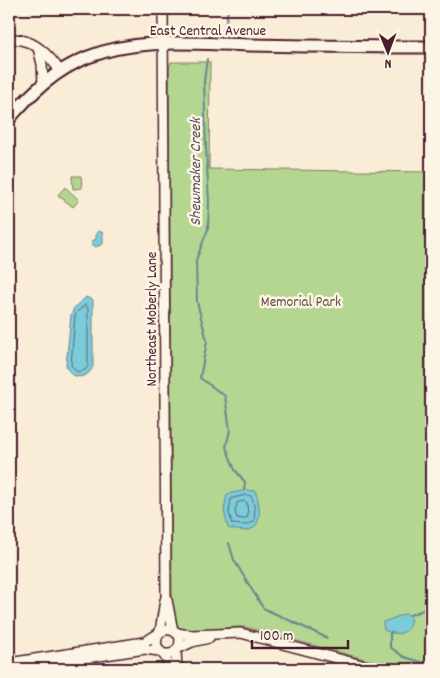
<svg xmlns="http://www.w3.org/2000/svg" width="440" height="678" font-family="Dekko,sans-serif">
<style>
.green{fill:#b4d690;stroke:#7f7a5e}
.water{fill:#7ccbd8;stroke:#688693}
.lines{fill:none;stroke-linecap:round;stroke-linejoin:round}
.shore{stroke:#5e6470;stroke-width:1}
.stream{stroke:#688693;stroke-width:2}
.minor-casing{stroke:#4a1f2b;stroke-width:12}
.major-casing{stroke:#4a1f2b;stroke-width:15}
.minor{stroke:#fcf5e5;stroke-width:9}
.major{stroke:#fcf5e5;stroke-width:11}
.labels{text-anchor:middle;stroke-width:5;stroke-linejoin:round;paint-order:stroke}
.street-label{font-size:15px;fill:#4a1f2b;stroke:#fcf5e5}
.park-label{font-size:15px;fill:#644d44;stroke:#fcf5e5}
.water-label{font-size:16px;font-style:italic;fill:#59535f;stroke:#fcf5e5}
</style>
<rect width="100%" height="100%" fill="#faedd8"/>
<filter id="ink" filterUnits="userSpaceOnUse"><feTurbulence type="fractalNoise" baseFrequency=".02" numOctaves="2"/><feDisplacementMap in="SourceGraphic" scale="10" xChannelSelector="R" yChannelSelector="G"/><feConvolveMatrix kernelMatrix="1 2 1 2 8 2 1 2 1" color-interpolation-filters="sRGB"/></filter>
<g filter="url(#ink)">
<!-- green -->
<g class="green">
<path d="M171,62h39l-1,107 222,3v497h-29l-157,-42c-17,-1 -51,7 -64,3 -5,-1 -7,-6 -9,-12l-3,-550z"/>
<polygon points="72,176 81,176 82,188 73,189"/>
<polygon points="65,187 79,200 73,207 58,195"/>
</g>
<!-- water -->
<g class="water">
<polygon points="99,231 103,233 103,244 96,247 93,245 92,241 96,239 96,233"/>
<path d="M86,297l7,3v66c-5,15 -23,14 -27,-1l5,-50 3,-7z"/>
<path d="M247,490l8,1c3,6 3,10 4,16 2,24 -10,27 -31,21l-4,-17 3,-17z"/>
<path d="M405,614l5,1c3,19 -12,22 -26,15l-1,-8z"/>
</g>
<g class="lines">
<!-- shore -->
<g class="shore">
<polygon points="86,305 88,308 88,366 85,370 77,372 71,365 75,316 77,312"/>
<path d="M246,495l5,1c4,6 4,18 3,26l-10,3 -12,-1 -3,-12 2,-13z"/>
<polygon points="245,501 247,503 248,517 243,519 237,518 235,512 237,503"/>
</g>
<!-- stream -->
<g class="stream">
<polyline points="223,32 226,22 228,9"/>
<polyline points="207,59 204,81 206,148 209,202 208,229 196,260 197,302 207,341 200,378 225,396 230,430 226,447 235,470 245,482 244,491"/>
<polyline points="229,543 234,560 263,608 327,638"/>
<polyline points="410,615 431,607"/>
<polyline points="392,632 390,633 390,647 404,657 431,665"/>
</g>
<defs>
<g id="minor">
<polyline points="163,9 166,595 173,631"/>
<path d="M9,39c4,0 9,0 12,1 16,3 30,18 39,31"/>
<polyline points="38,48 42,64 43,83"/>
<polyline points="160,632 165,600"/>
<polyline points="176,633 191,635 241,633 377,669"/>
<polyline points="179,648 192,642 209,638"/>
<polyline points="176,651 177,669"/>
<polyline points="163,654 166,658 170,669"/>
<path d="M9,663l135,-21c7,-3 18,-12 22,-12 16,-3 19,17 5,24h-8c-7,-6 -8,-11 -5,-19"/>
<polyline points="13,669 145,649 159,651"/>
</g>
<path id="major" d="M9,119c22,-26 46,-49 79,-62 51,-20 108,-13 161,-12 61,1 122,2 182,2"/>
</defs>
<!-- minor casing -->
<use href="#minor" class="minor-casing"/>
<!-- major casing -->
<use href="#major" class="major-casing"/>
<!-- minor -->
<use href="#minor" class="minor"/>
<!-- major -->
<use href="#major" class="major"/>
</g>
</g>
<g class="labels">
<!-- street labels -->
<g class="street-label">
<text x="208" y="35">East Central Avenue</text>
<text transform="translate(151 319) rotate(-90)" y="5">Northeast Moberly Lane</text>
</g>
<!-- park labels -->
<g class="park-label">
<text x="301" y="306">Memorial Park</text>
</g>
<!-- water labels -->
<g class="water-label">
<text transform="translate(194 172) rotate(-90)" y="6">Shewmaker Creek</text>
</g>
</g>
<!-- margin -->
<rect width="440" height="678" fill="none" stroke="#fcf5e5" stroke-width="30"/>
<rect x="15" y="15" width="410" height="648" fill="none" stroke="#4a1f2b" stroke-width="2" filter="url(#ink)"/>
<!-- north arrow -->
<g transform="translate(388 52) rotate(179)" stroke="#fcf5e5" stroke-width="4" paint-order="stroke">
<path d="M0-4L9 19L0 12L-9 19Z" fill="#4a1f2b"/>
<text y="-8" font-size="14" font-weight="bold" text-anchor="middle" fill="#4a1f2b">N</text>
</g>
<!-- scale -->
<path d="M252 640v8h96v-8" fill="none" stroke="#4a1f2b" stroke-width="2.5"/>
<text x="260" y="640" font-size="15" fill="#4a1f2b" stroke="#fcf5e5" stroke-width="4" paint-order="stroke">100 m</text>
</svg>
